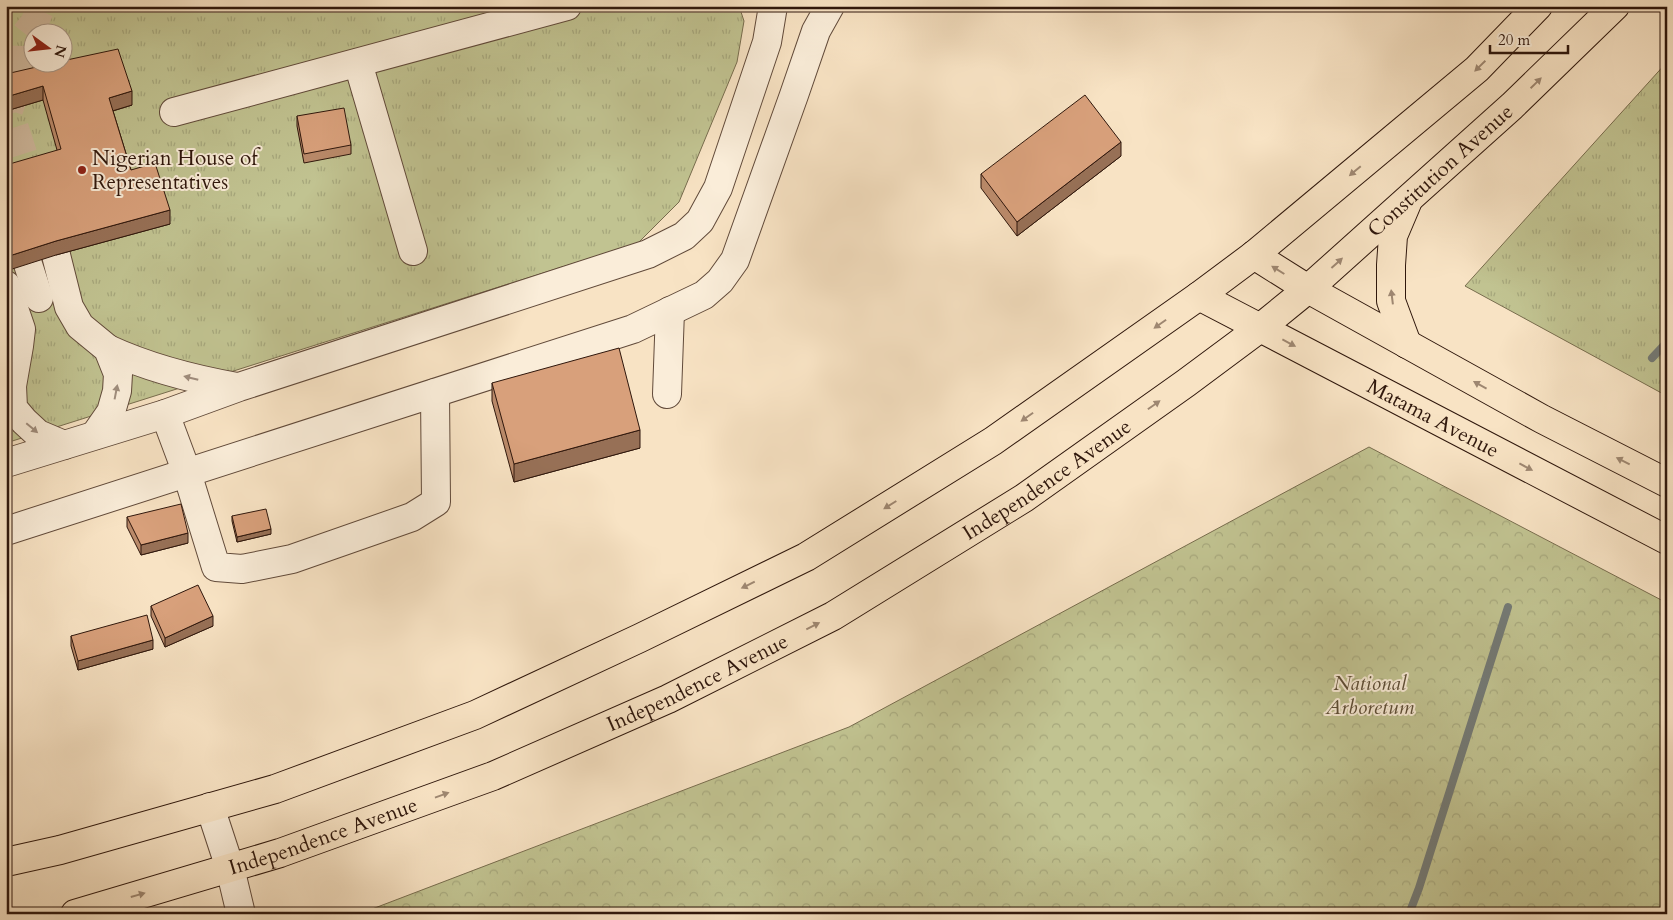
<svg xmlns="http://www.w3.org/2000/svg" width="1673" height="920" font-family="Cardo,serif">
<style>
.grass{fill:url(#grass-tufts);stroke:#786d4e;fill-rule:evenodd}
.forest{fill:url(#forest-crowns);stroke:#786d4e}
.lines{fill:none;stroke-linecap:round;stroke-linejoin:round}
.stream{stroke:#737a76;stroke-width:8}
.minor-tunnel{stroke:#d0ba9f;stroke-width:28;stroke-dasharray:28 14;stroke-linecap:butt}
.minor-casing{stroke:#614a3a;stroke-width:30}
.major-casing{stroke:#2f170c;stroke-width:30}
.minor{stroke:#faedd9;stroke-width:28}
.major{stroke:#f8e3c4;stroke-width:28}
.wall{fill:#ba8a6a;stroke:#2f170c}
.shaded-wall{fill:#977056;stroke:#2f170c}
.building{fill:#d8a07b;stroke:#2f170c}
.oneway{fill:#9e8771}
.oneway2{fill:#9f8d7d}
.poi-dot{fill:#8f2418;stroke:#faedd9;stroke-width:2}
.labels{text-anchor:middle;stroke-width:4;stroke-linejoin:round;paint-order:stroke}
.poi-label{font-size:21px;fill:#2f170c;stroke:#faedd9;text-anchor:start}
.street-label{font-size:21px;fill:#2f170c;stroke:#faedd9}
.park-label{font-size:21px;font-style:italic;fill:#5b4b34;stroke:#faedd9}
</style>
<defs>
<pattern id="grass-tufts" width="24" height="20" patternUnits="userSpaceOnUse" patternTransform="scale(1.25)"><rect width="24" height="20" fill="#c1c391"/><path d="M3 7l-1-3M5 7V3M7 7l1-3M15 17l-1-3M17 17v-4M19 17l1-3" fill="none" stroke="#a6a77c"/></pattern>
<pattern id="forest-crowns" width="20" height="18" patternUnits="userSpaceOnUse" patternTransform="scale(1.25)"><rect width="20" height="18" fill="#c1c391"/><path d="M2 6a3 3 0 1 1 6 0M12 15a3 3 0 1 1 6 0" fill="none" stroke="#a6a77c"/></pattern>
</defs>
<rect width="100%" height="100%" fill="#f8e3c4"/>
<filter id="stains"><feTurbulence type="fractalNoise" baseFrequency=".004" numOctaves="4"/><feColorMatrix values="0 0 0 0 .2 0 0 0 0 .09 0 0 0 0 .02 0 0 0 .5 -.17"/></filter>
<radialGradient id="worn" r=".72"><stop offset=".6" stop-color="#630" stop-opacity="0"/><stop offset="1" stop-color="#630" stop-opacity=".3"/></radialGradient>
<!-- grass -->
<g class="grass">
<path d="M6,6h733l5,15 -7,41 -58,140 -41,41 -632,200zM32,32h30v30h-30z"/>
<polygon points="1667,62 1667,396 1465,286"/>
</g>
<!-- forest -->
<polygon class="forest" points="1369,447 1667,603 1667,914 359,914 849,727"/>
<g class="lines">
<!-- stream -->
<g class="stream">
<polyline points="1652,358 1667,342"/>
<polyline points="1409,914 1419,888 1508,607"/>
</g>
<!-- minor-tunnel -->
<polyline class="minor-tunnel" points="36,194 9,110 18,85 19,42 34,23 42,6"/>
<defs>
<g id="minor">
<polyline points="358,63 413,251"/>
<polyline points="174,112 567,6"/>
<polyline points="6,197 39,298"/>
<polyline points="56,255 69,307 80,326 108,349 118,374 117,391 111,412 95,435"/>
<polyline points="6,285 21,329 19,346 12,386 13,408 24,421 38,434 64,445"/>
<path d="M108,349c41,19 84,30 129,38"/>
<polyline points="667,394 670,311"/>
<polyline points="165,414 187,473 216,567 242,569 292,559 412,517 436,502 435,393"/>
<polyline points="6,463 165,414 239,387 648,254 684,236 700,221 718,188 767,42 773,6"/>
<polyline points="6,531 633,329 704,295 720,281 735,260 794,95 816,31 830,6"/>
<polyline points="210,807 230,868 241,914"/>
</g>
<g id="major">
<polyline points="1254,255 1308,289 1542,419 1667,483"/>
<path id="s1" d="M1199,296l468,244"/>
<polyline points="1407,344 1391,301 1391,265 1393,236 1407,203"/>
<polyline points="6,862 60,850 275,789 475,715 640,638 806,557 993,441 1199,296 1254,255 1477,69 1538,6"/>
<path id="s2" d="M75,914l205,-61 213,-77 175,-77 165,-83 191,-118 162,-115 74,-55 48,-39 204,-183 103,-100"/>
</g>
</defs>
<!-- minor casing -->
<use href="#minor" class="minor-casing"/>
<!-- major casing -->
<use href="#major" class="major-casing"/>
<!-- minor -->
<use href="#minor" class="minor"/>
<!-- major -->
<use href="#major" class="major"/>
</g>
<!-- wall -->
<g class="wall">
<polygon points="6,74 132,105 113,111 131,170 170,224 56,255 57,150 43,100 6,111"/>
<polygon points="297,116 351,145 351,154 304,163 297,126"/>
<polygon points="1121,156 1017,236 981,188 981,174"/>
<polygon points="492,383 640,448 514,482 492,401"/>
<polygon points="232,516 271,534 237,542 232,521"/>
<polygon points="127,517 188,543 141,555 127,527"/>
<polygon points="151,606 213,626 165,647 151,616"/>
<polygon points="71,636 153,649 78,670 71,646"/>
</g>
<!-- shaded-wall -->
<g class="shaded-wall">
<polygon points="43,86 43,100 6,111 6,97"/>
<polygon points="132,91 132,105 109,112 109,98"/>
<polygon points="1121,142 1121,156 1017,236 1017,222"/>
<polygon points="170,210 170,224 56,255 6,271 6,257 56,241"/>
<polygon points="640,430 640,448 514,482 514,464"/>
<polygon points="271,529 271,534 237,542 237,537"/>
<polygon points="188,533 188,543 141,555 141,545"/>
<polygon points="213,616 213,626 165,647 165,638"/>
<polygon points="153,640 153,649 78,670 78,661"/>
<rect x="6" y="657" width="1" height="18"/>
</g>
<!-- building -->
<g class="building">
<polygon points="118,49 132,91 109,98 131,170 155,163 170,210 56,241 6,257 6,165 61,149 43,86 6,97 6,74 58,62 62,62 62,61"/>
<polygon points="1085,95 1121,142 1017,222 981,174"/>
<polygon points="344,108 351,145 304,154 297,116"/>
<polygon points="619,348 640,430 514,464 492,383"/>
<polygon points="181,504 188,533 141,545 127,517"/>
<polygon points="266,509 271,529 237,537 232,516"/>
<polygon points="198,585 213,616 165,638 151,606"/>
<polygon points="147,615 153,640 78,661 71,636"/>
</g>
<!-- one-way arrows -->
<defs><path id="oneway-solid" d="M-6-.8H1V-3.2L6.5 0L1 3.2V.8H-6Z" transform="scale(1.25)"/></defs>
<g class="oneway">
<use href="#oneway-solid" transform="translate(1480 66) rotate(136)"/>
<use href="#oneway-solid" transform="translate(1536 83) rotate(-44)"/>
<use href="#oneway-solid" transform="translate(1355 171) rotate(140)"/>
<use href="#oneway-solid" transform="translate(1337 263) rotate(-42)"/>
<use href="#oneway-solid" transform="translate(1278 270) rotate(-148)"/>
<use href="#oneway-solid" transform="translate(1392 297) rotate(-97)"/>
<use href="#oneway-solid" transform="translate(1160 324) rotate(145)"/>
<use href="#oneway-solid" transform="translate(1289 343) rotate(28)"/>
<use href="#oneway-solid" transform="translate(1480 385) rotate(-151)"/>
<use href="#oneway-solid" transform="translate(1154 405) rotate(-35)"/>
<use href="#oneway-solid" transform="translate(1027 417) rotate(145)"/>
<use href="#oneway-solid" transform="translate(1623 461) rotate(-153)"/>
<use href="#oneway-solid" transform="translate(1526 467) rotate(28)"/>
<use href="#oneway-solid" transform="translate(890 505) rotate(148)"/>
<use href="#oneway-solid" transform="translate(748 585) rotate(154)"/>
<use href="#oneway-solid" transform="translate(813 626) rotate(-27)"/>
<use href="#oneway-solid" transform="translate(442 795) rotate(-20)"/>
<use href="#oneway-solid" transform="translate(138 895) rotate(-16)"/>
</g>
<g class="oneway2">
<use href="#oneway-solid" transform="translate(191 378) rotate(-166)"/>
<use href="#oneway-solid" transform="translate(116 392) rotate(-79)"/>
<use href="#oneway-solid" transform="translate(32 428) rotate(40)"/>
</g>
<!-- markers -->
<circle class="poi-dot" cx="82" cy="170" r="5"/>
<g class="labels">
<!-- poi labels -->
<g class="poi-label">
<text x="92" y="165">Nigerian House of<tspan x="92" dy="24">Representatives</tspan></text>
</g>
<!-- street labels -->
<g class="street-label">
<text dy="7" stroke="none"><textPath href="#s2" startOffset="1571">Constitution Avenue</textPath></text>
<text dy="7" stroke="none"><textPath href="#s1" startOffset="264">Matama Avenue</textPath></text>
<text dy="7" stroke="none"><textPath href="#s2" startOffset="1070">Independence Avenue</textPath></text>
<text dy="7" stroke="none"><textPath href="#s2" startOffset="665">Independence Avenue</textPath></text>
<text dy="7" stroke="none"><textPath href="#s2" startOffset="260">Independence Avenue</textPath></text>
</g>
<!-- park labels -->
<g class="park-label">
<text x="1370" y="690">National<tspan x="1370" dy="24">Arboretum</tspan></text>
</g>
</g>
<!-- margin -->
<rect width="1673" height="920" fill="none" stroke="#f8e3c4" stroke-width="25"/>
<rect x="8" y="8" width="1658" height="905" fill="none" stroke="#2f170c" stroke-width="2.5"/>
<rect x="12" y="12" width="1648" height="895" fill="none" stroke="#2f170c"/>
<!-- north arrow -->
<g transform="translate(48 48) rotate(105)"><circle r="24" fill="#faedd9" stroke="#a99787"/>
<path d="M0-4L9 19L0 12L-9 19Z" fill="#8f2418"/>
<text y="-8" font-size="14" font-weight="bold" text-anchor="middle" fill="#2f170c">N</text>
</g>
<!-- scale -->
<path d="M1490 45v8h78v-8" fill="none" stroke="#2f170c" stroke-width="2.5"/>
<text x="1498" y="45" font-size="15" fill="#2f170c" stroke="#faedd9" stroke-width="4" paint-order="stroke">20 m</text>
<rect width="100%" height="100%" filter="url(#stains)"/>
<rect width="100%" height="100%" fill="url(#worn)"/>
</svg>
